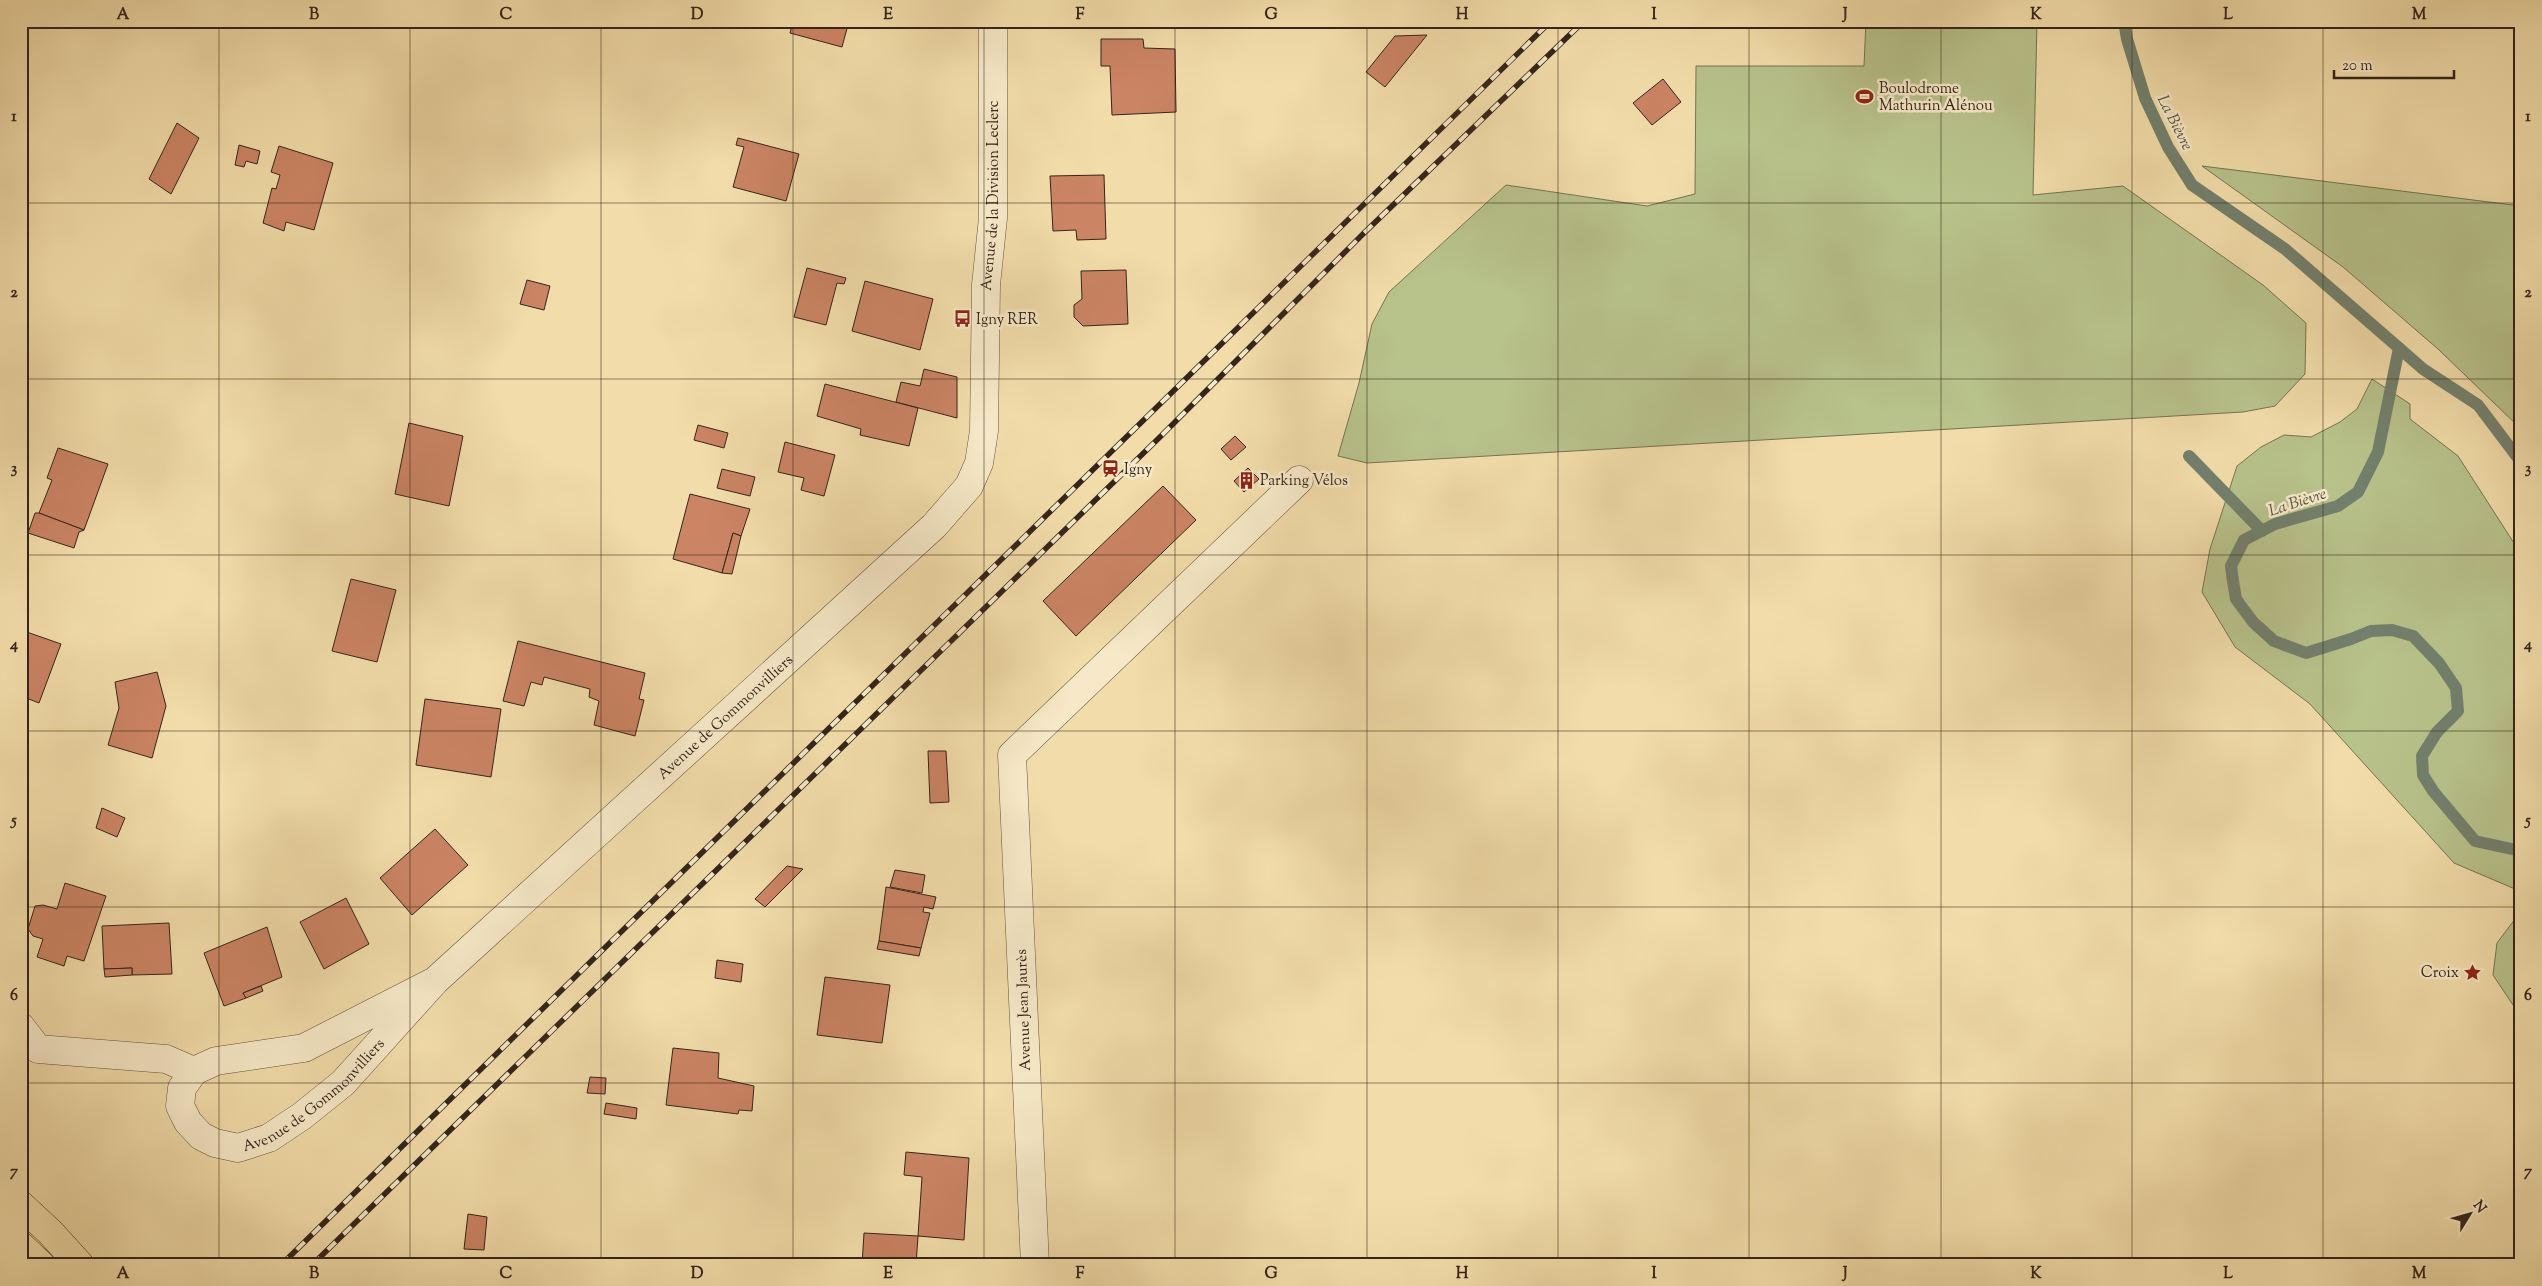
<svg xmlns="http://www.w3.org/2000/svg" width="2542" height="1286" font-family="'Sorts Mill Goudy',serif">
<style>
.green{fill:#b8c28b;stroke:#767354}
.lines{fill:none;stroke-linecap:round;stroke-linejoin:round}
.stream{stroke:#73806d;stroke-width:12}
.building{fill:#cb8464;stroke:#35241c}
.minor-casing{stroke:#645240;stroke-width:29}
.major-casing{stroke:#35241c;stroke-width:29}
.minor{stroke:#f7e9c8;stroke-width:28}
.major{stroke:#f2ddaa;stroke-width:28}
.rail-casing{stroke:#35241c;stroke-width:5.5}
.rail{stroke:#f7e9c8;stroke-width:4;stroke-dasharray:11;stroke-linecap:butt}
.grid{fill:none;stroke:#35241c;stroke-width:1;stroke-opacity:0.55}
.labels{text-anchor:middle;stroke-width:5;stroke-linejoin:round;paint-order:stroke}
.poi-label{font-size:15px;fill:#35241c;stroke:#f7e9c8;text-anchor:start}
.street-label{font-size:15px;fill:#35241c;stroke:#f7e9c8}
.water-label{font-size:16px;font-style:italic;fill:#545244;stroke:#f7e9c8}
.neatline{fill:none;stroke:#35241c;stroke-width:2}
.grid-label{font-size:16px;text-anchor:middle;font-weight:bold;fill:#35241c}
</style>
<rect width="100%" height="100%" fill="#f2ddaa"/>
<filter id="stains"><feTurbulence type="fractalNoise" baseFrequency=".004" numOctaves="4"/><feColorMatrix values="0 0 0 0 .2 0 0 0 0 .09 0 0 0 0 .02 0 0 0 .5 -.17"/></filter>
<radialGradient id="worn" r=".72"><stop offset=".6" stop-color="#630" stop-opacity="0"/><stop offset="1" stop-color="#630" stop-opacity=".3"/></radialGradient>
<!-- green -->
<g class="green">
<polygon points="1866,21 2037,21 2033,195 2123,186 2263,285 2306,323 2305,374 2275,406 2243,412 1367,463 1338,456 1359,383 1372,324 1389,292 1506,185 1647,206 1695,194 1696,66 1864,66"/>
<polygon points="2202,166 2521,206 2521,429 2438,349 2343,267"/>
<polygon points="2372,379 2410,404 2410,419 2458,456 2521,554 2521,1017 2493,975 2497,943 2518,915 2515,889 2454,863 2310,704 2235,647 2202,592 2210,549 2237,466 2261,447 2284,435 2311,437 2340,422 2357,409"/>
</g>
<g class="lines">
<!-- stream -->
<g class="stream">
<polyline points="2124,21 2127,39 2145,98 2168,147 2192,185 2285,249 2399,348 2378,452 2358,492 2338,506 2275,524 2244,540 2231,566 2233,581 2236,599 2253,622 2274,641 2306,653 2351,639 2371,631 2392,630 2413,636 2439,663 2456,688 2458,711 2437,732 2422,756 2423,775 2433,791 2475,841 2521,851"/>
<polyline points="2399,348 2423,369 2478,405 2521,462"/>
<polyline points="2189,456 2262,531"/>
</g>
</g>
<!-- building -->
<g class="building">
<polygon points="793,21 849,21 842,47 790,33"/>
<polygon points="1427,35 1385,87 1366,72 1395,36"/>
<polygon points="1101,39 1143,39 1144,48 1175,49 1176,112 1112,115 1110,66 1101,66"/>
<polygon points="1663,79 1681,102 1652,125 1633,103"/>
<polygon points="177,123 199,138 171,194 149,179"/>
<polygon points="738,138 799,154 786,201 733,187 744,147 736,145"/>
<polygon points="239,145 260,151 257,164 246,161 244,167 235,165"/>
<polygon points="279,146 333,163 314,230 286,222 284,231 263,223 272,188 276,189 280,175 271,172"/>
<polygon points="1104,175 1106,239 1077,240 1076,230 1053,231 1050,176"/>
<polygon points="807,268 846,278 844,284 837,283 826,325 794,317"/>
<polygon points="1126,270 1128,324 1083,326 1074,317 1074,305 1082,299 1081,271"/>
<polygon points="527,280 550,286 544,310 520,304"/>
<polygon points="865,281 933,299 920,350 852,331"/>
<polygon points="924,369 957,377 957,418 896,402 901,382 920,386"/>
<polygon points="825,384 918,408 909,446 860,435 861,429 817,416"/>
<polygon points="409,423 463,436 449,506 395,494"/>
<polygon points="698,425 728,433 724,448 694,440"/>
<polygon points="1235,436 1246,447 1231,460 1221,449"/>
<polygon points="785,442 835,455 824,496 801,490 804,478 778,472"/>
<polygon points="58,448 108,464 84,530 39,513 52,480 47,478"/>
<polygon points="1248,468 1259,479 1244,492 1234,481"/>
<polygon points="722,469 755,477 750,496 717,488"/>
<polygon points="1163,486 1196,520 1076,636 1043,601"/>
<polygon points="690,494 750,509 741,536 733,533 722,573 673,559"/>
<polygon points="35,513 39,513 84,530 79,532 74,548 28,533"/>
<polygon points="733,533 741,536 732,574 722,573"/>
<polygon points="351,579 396,590 377,662 332,651"/>
<polygon points="21,630 61,644 39,703 21,696"/>
<polygon points="518,641 645,673 639,699 644,700 635,736 594,725 599,701 589,697 590,689 544,677 542,685 531,682 524,706 503,701"/>
<polygon points="157,672 166,706 152,758 108,745 119,708 115,682"/>
<polygon points="425,699 501,709 491,777 416,765"/>
<polygon points="928,751 946,751 949,802 930,803"/>
<polygon points="102,808 125,818 117,837 96,828"/>
<polygon points="435,829 468,865 412,915 380,878"/>
<polygon points="787,866 803,869 765,907 755,899"/>
<polygon points="895,870 925,875 922,893 890,887"/>
<polygon points="65,883 106,896 84,961 67,956 64,966 37,957 43,939 33,936 28,929 35,906 43,905 57,909"/>
<polygon points="886,887 936,897 933,909 924,907 923,912 930,913 921,948 879,941"/>
<polygon points="346,898 369,944 324,969 300,922"/>
<polygon points="169,923 172,974 132,975 132,968 104,969 102,926"/>
<polygon points="267,927 282,977 243,993 246,998 224,1006 204,953"/>
<polygon points="879,941 921,948 919,956 877,949"/>
<polygon points="717,960 743,964 741,982 715,978"/>
<polygon points="132,968 132,975 105,977 104,969"/>
<polygon points="825,977 890,985 882,1043 817,1035"/>
<polygon points="261,986 263,991 246,998 243,993"/>
<polygon points="673,1048 719,1053 718,1078 754,1086 752,1111 739,1110 738,1114 666,1105"/>
<polygon points="590,1077 606,1078 605,1094 587,1093"/>
<polygon points="606,1103 637,1108 636,1119 604,1114"/>
<polygon points="906,1152 969,1158 964,1240 918,1236 922,1177 904,1175"/>
<polygon points="468,1214 487,1217 484,1250 464,1249"/>
<polygon points="864,1233 918,1236 916,1265 862,1265"/>
</g>
<g class="lines">
<defs>
<g id="minor">
<path id="s1" d="M435,981l-131,67 -88,13 -22,10 -12,17 -2,18 8,16 13,14 14,7 23,5 31,-10 33,-22 41,-33 92,-102 499,-455 35,-40 10,-23 5,-32 2,-146 7,-67v-197"/>
<polyline points="21,1027 38,1049 166,1059 194,1071"/>
<polyline points="1035,1265 1012,755 1299,480"/>
</g>
<g id="major">
<polyline points="21,1205 51,1233 80,1265"/>
<polyline points="21,1246 41,1265"/>
</g>
</defs>
<!-- minor casing -->
<use href="#minor" class="minor-casing"/>
<!-- major casing -->
<use href="#major" class="major-casing"/>
<!-- minor -->
<use href="#minor" class="minor"/>
<!-- major -->
<use href="#major" class="major"/>
<defs>
<g id="rail">
<polyline points="281,1265 1551,21"/>
<polyline points="312,1265 1161,436 1363,234 1584,21"/>
</g>
</defs>
<!-- rail casing -->
<use href="#rail" class="rail-casing"/>
<!-- rail -->
<use href="#rail" class="rail"/>
</g>
<!-- grid -->
<path class="grid" d="M219,21v1244M410,21v1244M601,21v1244M793,21v1244M984,21v1244M1175,21v1244M1367,21v1244M1558,21v1244M1749,21v1244M1941,21v1244M2132,21v1244M2323,21v1244M21,203h2500M21,379h2500M21,555h2500M21,731h2500M21,907h2500M21,1083h2500"/>
<!-- icons -->
<defs>
<symbol id="stadium-bare" viewBox="-9 -9 18 18"><path d="M0-5a6.5 5 0 1 0 0 10a6.5 5 0 1 0 0-10ZM-3.5-1.8h7v3.6h-7Z" fill="#8f2418" stroke="#f7e9c8" stroke-width="2.5" paint-order="stroke"/></symbol>
<symbol id="bus-bare" viewBox="-9 -9 18 18"><path d="M-5-6H5V4H4V6H2V4H-2V6H-4V4H-5ZM-3.5-4V0h7V-4ZM-3.5 1.2v1.5H-2V1.2ZM2 1.2v1.5H3.5V1.2Z" fill="#8f2418" stroke="#f7e9c8" stroke-width="2.5" paint-order="stroke"/></symbol>
<symbol id="station-bare" viewBox="-9 -9 18 18"><path d="M-3-6H3Q5-6 5-4V2Q5 4 3 4L4.5 6H3L1.5 4h-3L-3 6H-4.5L-3 4Q-5 4-5 2V-4Q-5-6-3-6ZM-3.5-4v3h7v-3ZM-3.5 1v1.5H-2V1ZM2 1v1.5H3.5V1Z" fill="#8f2418" stroke="#f7e9c8" stroke-width="2.5" paint-order="stroke"/></symbol>
<symbol id="building-bare" viewBox="-9 -9 18 18"><path d="M-4-6H4V6H1V3H-1V6H-4ZM-2.5-4.3h1.7v1.8h-1.7ZM.8-4.3h1.7v1.8H.8ZM-2.5-1h1.7V.8h-1.7ZM.8-1h1.7V.8H.8Z" fill="#8f2418" stroke="#f7e9c8" stroke-width="2.5" paint-order="stroke"/></symbol>
<symbol id="sight-bare" viewBox="-9 -9 18 18"><path d="M0-6L1.8-2.2L6-1.7L2.9 1.2L3.7 5.4L0 3.3L-3.7 5.4L-2.9 1.2L-6-1.7L-1.8-2.2Z" fill="#8f2418" stroke="#f7e9c8" stroke-width="2.5" paint-order="stroke"/></symbol>
</defs>
<g fill-rule="evenodd">
<use href="#stadium-bare" x="1852" y="84" width="25" height="25"/>
<use href="#bus-bare" x="950" y="306" width="25" height="25"/>
<use href="#station-bare" x="1098" y="456" width="25" height="25"/>
<use href="#building-bare" x="1234" y="468" width="25" height="25"/>
<use href="#sight-bare" x="2460" y="960" width="25" height="25"/>
</g>
<g class="labels">
<!-- poi labels -->
<g class="poi-label">
<text x="1879" y="93">Boulodrome<tspan x="1879" dy="17">Mathurin Alénou</tspan></text>
<text x="976" y="324">Igny RER</text>
<text x="1124" y="474">Igny</text>
<text x="1260" y="485">Parking Vélos</text>
<text x="2459" y="977" text-anchor="end">Croix</text>
</g>
<!-- street labels -->
<g class="street-label">
<text dy="5" stroke="none"><textPath href="#s1" startOffset="1659">Avenue de la Division Leclerc</textPath></text>
<text dy="5" stroke="none"><textPath href="#s1" startOffset="1030">Avenue de Gommonvilliers</textPath></text>
<text transform="translate(1023 1010) rotate(-92)" y="5">Avenue Jean Jaurès</text>
<text dy="5" stroke="none"><textPath href="#s1" startOffset="469">Avenue de Gommonvilliers</textPath></text>
</g>
<!-- water labels -->
<g class="water-label">
<text transform="translate(2176 122) rotate(63)" y="6">La Bièvre</text>
<text transform="translate(2297 501) rotate(-18)" y="6">La Bièvre</text>
</g>
</g>
<!-- margin -->
<rect width="2542" height="1286" fill="none" stroke="#f2ddaa" stroke-width="55"/>
<!-- north arrow -->
<g transform="translate(2470 1214) rotate(53)" stroke="#f7e9c8" stroke-width="4" paint-order="stroke">
<path d="M0-4L9 19L0 12L-9 19Z" fill="#35241c"/>
<text y="-8" font-size="14" font-weight="bold" text-anchor="middle" fill="#35241c">N</text>
</g>
<!-- scale -->
<path d="M2334 70v8h120v-8" fill="none" stroke="#35241c" stroke-width="2.5"/>
<text x="2342" y="70" font-size="15" fill="#35241c" stroke="#f7e9c8" stroke-width="4" paint-order="stroke">20 m</text>
<rect x="28" y="28" width="2486" height="1230" class="neatline"/>
<g class="grid-label">
<text x="123" y="19">A</text>
<text x="314" y="19">B</text>
<text x="506" y="19">C</text>
<text x="697" y="19">D</text>
<text x="888" y="19">E</text>
<text x="1080" y="19">F</text>
<text x="1271" y="19">G</text>
<text x="1462" y="19">H</text>
<text x="1654" y="19">I</text>
<text x="1845" y="19">J</text>
<text x="2036" y="19">K</text>
<text x="2228" y="19">L</text>
<text x="2419" y="19">M</text>
<text x="14" y="121">1</text>
<text x="2528" y="121">1</text>
<text x="14" y="297">2</text>
<text x="2528" y="297">2</text>
<text x="14" y="473">3</text>
<text x="2528" y="473">3</text>
<text x="14" y="649">4</text>
<text x="2528" y="649">4</text>
<text x="14" y="825">5</text>
<text x="2528" y="825">5</text>
<text x="14" y="1000">6</text>
<text x="2528" y="1000">6</text>
<text x="14" y="1176">7</text>
<text x="2528" y="1176">7</text>
<text x="123" y="1278">A</text>
<text x="314" y="1278">B</text>
<text x="506" y="1278">C</text>
<text x="697" y="1278">D</text>
<text x="888" y="1278">E</text>
<text x="1080" y="1278">F</text>
<text x="1271" y="1278">G</text>
<text x="1462" y="1278">H</text>
<text x="1654" y="1278">I</text>
<text x="1845" y="1278">J</text>
<text x="2036" y="1278">K</text>
<text x="2228" y="1278">L</text>
<text x="2419" y="1278">M</text>
</g>
<rect width="100%" height="100%" filter="url(#stains)"/>
<rect width="100%" height="100%" fill="url(#worn)"/>
</svg>
